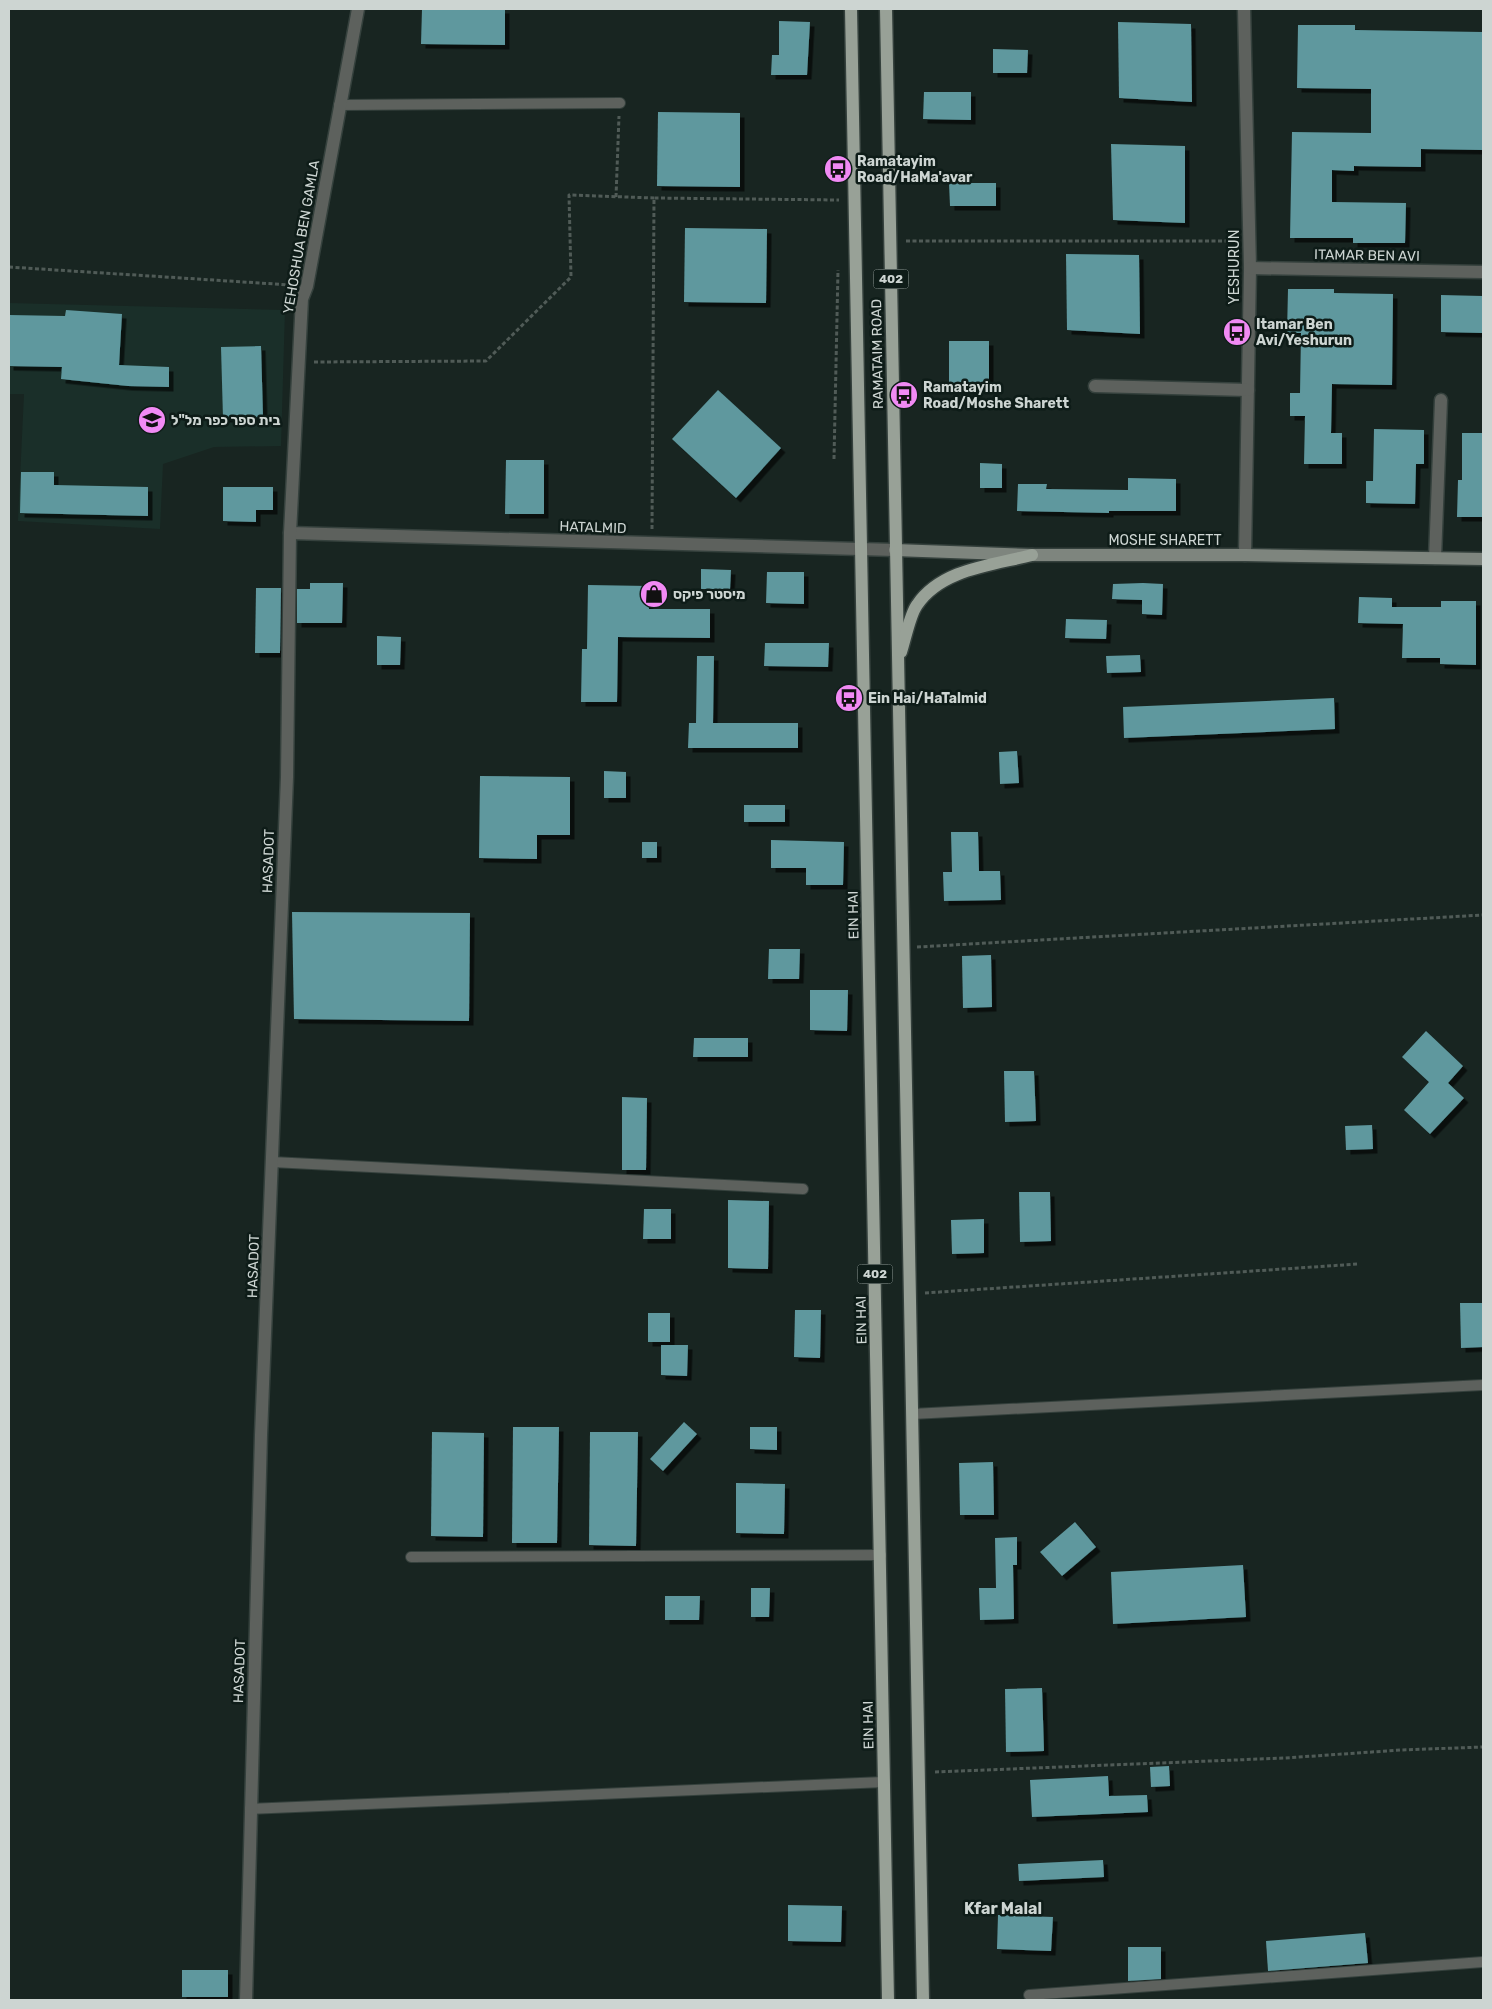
<svg xmlns="http://www.w3.org/2000/svg" width="1492" height="2009" font-family="Rubik,Heebo,sans-serif">
<style>
.built{fill:#1a2f29}
.building{fill:#5e989e;filter:url(#shadow)}
.lines{fill:none;stroke-linecap:round;stroke-linejoin:round}
.lane-casing{stroke:#35413d;stroke-width:12}
.street-casing{stroke:#35413d;stroke-width:15}
.secondary-casing{stroke:#35413d;stroke-width:15}
.primary-casing{stroke:#35413d;stroke-width:15}
.path{stroke:#505b57;stroke-width:3;stroke-dasharray:4 2.5;stroke-linecap:butt}
.lane{stroke:#5d615d;stroke-width:10}
.street{stroke:#5d615d;stroke-width:12}
.secondary{stroke:#7e857e;stroke-width:12}
.primary{stroke:#98a197;stroke-width:12}
.labels{text-anchor:middle;stroke-width:5;stroke-linejoin:round;paint-order:stroke}
.shield{fill:#0e1c18;stroke:#949e9a;stroke-width:1}
.shield-label{font-size:12px;font-weight:bold;fill:#cdd5d2}
.poi-label{font-size:14px;font-weight:bold;fill:#cdd5d2;stroke:#0e1c18;text-anchor:start}
.street-label{font-size:14px;fill:#cdd5d2;stroke:#0e1c18}
.quarter-label{font-size:16px;font-weight:bold;fill:#cdd5d2;stroke:#0e1c18}
</style>
<defs>
<filter id="shadow"><feDropShadow dx="4.5" dy="4.5" stdDeviation="0" flood-color="#0009"/></filter>
</defs>
<rect width="100%" height="100%" fill="#182521"/>
<!-- built -->
<polygon class="built" points="9,303 285,310 281,446 214,447 163,464 160,529 18,521 24,394 9,394"/>
<!-- building -->
<g class="building">
<polygon points="422,9 505,9 505,45 421,44"/>
<polygon points="779,21 810,22 807,75 771,75 772,55 779,55"/>
<polygon points="1118,22 1191,24 1192,102 1119,98"/>
<polygon points="1298,25 1355,25 1355,30 1483,32 1483,150 1421,149 1421,167 1354,166 1354,171 1332,170 1332,202 1406,203 1405,243 1353,243 1353,238 1290,238 1292,132 1371,133 1371,89 1297,88"/>
<polygon points="993,49 1028,50 1027,73 993,73"/>
<polygon points="924,92 971,92 971,120 923,119"/>
<polygon points="658,112 740,113 740,187 657,186"/>
<polygon points="1111,144 1185,146 1185,223 1113,220"/>
<polygon points="949,183 996,183 996,206 950,206"/>
<polygon points="685,228 767,229 766,303 684,302"/>
<polygon points="1066,254 1139,255 1140,334 1067,330"/>
<polygon points="1288,289 1334,289 1334,293 1393,294 1392,385 1332,384 1331,433 1342,433 1342,464 1304,464 1305,416 1290,416 1290,393 1300,393 1301,333 1287,333"/>
<polygon points="1441,295 1483,296 1483,333 1441,332"/>
<polygon points="66,310 122,314 119,365 169,367 169,387 128,386 61,379 62,367 9,366 9,315 65,316"/>
<rect x="949" y="341" width="40" height="42"/>
<polygon points="261,346 263,417 223,418 221,347"/>
<polygon points="718,390 781,448 736,498 672,439"/>
<polygon points="1374,429 1424,430 1424,464 1416,464 1415,504 1366,503 1366,481 1373,481"/>
<polygon points="1462,433 1483,433 1483,517 1457,517 1458,480 1462,480"/>
<polygon points="506,460 544,460 544,514 505,514"/>
<polygon points="980,463 1002,464 1002,488 980,488"/>
<polygon points="21,472 54,472 54,485 148,487 148,516 20,513"/>
<polygon points="1128,478 1176,479 1176,511 1109,511 1109,513 1017,511 1018,484 1047,484 1046,489 1128,490"/>
<polygon points="223,487 273,487 273,510 256,510 256,522 223,521"/>
<polygon points="701,569 731,570 730,589 701,589"/>
<polygon points="767,572 804,572 804,604 766,603"/>
<polygon points="310,583 343,583 342,623 297,623 297,589 310,589"/>
<polygon points="1143,583 1163,584 1162,615 1142,614 1142,600 1112,599 1113,584"/>
<polygon points="588,585 649,586 649,609 710,609 710,638 618,637 617,702 581,702 582,649 587,649"/>
<polygon points="256,588 281,588 280,653 255,653"/>
<polygon points="1359,597 1392,598 1392,607 1441,607 1441,601 1476,601 1476,665 1440,664 1440,658 1402,658 1403,624 1358,623"/>
<polygon points="1066,619 1107,620 1106,639 1065,638"/>
<polygon points="377,636 401,637 400,665 377,665"/>
<polygon points="765,643 829,643 828,667 764,666"/>
<polygon points="1140,655 1141,672 1107,673 1106,656"/>
<polygon points="697,656 714,656 713,723 798,723 798,748 688,748 689,723 696,723"/>
<polygon points="1334,698 1335,729 1124,738 1123,707"/>
<polygon points="1017,751 1019,783 1000,784 999,752"/>
<polygon points="604,771 626,772 626,798 604,798"/>
<polygon points="480,776 570,777 570,835 537,835 537,859 479,858"/>
<rect x="744" y="805" width="41" height="17"/>
<polygon points="951,832 978,832 979,871 1000,871 1001,900 944,901 943,872 952,872"/>
<polygon points="771,840 844,842 843,885 806,885 806,868 771,868"/>
<rect x="642" y="842" width="15" height="16"/>
<polygon points="292,912 470,913 469,1021 294,1019"/>
<polygon points="769,949 800,949 799,979 768,979"/>
<polygon points="991,955 992,1007 963,1008 962,956"/>
<polygon points="810,990 848,990 847,1031 810,1030"/>
<polygon points="1426,1031 1463,1066 1448,1083 1464,1098 1430,1134 1404,1110 1429,1082 1402,1057"/>
<polygon points="694,1038 748,1038 748,1057 693,1057"/>
<polygon points="1004,1071 1034,1071 1036,1121 1005,1122"/>
<polygon points="622,1097 647,1098 646,1170 622,1170"/>
<polygon points="1372,1125 1373,1149 1346,1150 1345,1126"/>
<polygon points="1019,1192 1050,1192 1051,1241 1020,1242"/>
<polygon points="728,1200 769,1201 768,1269 728,1268"/>
<polygon points="644,1209 671,1209 671,1239 643,1239"/>
<polygon points="984,1219 984,1253 952,1254 951,1220"/>
<polygon points="1460,1303 1483,1303 1483,1347 1461,1348"/>
<polygon points="795,1310 821,1310 820,1358 794,1357"/>
<rect x="648" y="1313" width="22" height="29"/>
<polygon points="661,1345 688,1345 687,1376 661,1375"/>
<polygon points="684,1422 697,1434 663,1471 650,1459"/>
<polygon points="513,1427 559,1427 557,1543 512,1543"/>
<polygon points="750,1427 777,1427 777,1450 750,1449"/>
<polygon points="432,1432 484,1433 483,1537 431,1536"/>
<polygon points="590,1432 638,1432 636,1546 589,1545"/>
<polygon points="993,1462 994,1515 960,1515 959,1463"/>
<polygon points="736,1483 785,1484 784,1534 736,1533"/>
<polygon points="1075,1522 1096,1547 1062,1576 1040,1552"/>
<polygon points="1017,1537 1017,1565 1013,1565 1014,1619 980,1620 979,1588 996,1588 995,1538"/>
<polygon points="1243,1565 1246,1617 1113,1624 1111,1572"/>
<polygon points="751,1588 770,1588 769,1617 751,1617"/>
<polygon points="665,1596 700,1596 699,1620 665,1620"/>
<polygon points="1042,1688 1044,1751 1006,1752 1005,1689"/>
<polygon points="1169,1766 1170,1786 1151,1787 1150,1767"/>
<polygon points="1108,1776 1109,1796 1147,1795 1148,1812 1032,1817 1030,1780"/>
<polygon points="1103,1860 1104,1877 1019,1881 1018,1864"/>
<polygon points="788,1905 842,1906 841,1942 788,1941"/>
<polygon points="998,1915 1053,1917 1051,1951 997,1949"/>
<polygon points="1365,1933 1368,1963 1268,1971 1266,1941"/>
<polygon points="1128,1947 1161,1947 1161,1979 1128,1981"/>
<rect x="182" y="1970" width="46" height="27"/>
</g>
<g class="lines">
<defs>
<g id="lane">
<polyline points="339,105 620,103"/>
<polyline points="272,1162 803,1189"/>
<polyline points="912,1414 1483,1385"/>
<polyline points="411,1557 881,1555"/>
<polyline points="250,1809 884,1782"/>
<polyline points="1029,1995 1483,1962"/>
</g>
<g id="street">
<polyline points="1244,9 1250,268 1245,555"/>
<polyline points="1250,268 1483,272"/>
<polyline points="1095,386 1248,390"/>
<polyline points="290,533 895,550"/>
<polyline points="1435,558 1441,400"/>
<polyline points="246,2000 261,1435 287,777 290,533 302,299 307,286 358,9"/>
</g>
<polyline id="secondary" points="895,550 1032,555 1245,555 1483,559"/>
<g id="primary">
<polyline points="851,9 888,2000"/>
<polyline points="886,9 923,2000"/>
<path d="M901,652c4,-12 9,-38 16,-47 24,-36 76,-40 115,-50"/>
</g>
</defs>
<!-- lane casing -->
<use href="#lane" class="lane-casing"/>
<!-- street casing -->
<use href="#street" class="street-casing"/>
<!-- secondary casing -->
<use href="#secondary" class="secondary-casing"/>
<!-- primary casing -->
<use href="#primary" class="primary-casing"/>
<!-- path -->
<g class="path">
<polyline points="616,197 619,116"/>
<polyline points="906,241 1234,241"/>
<polyline points="9,267 291,285"/>
<polyline points="314,362 486,361 571,277 569,195 654,198"/>
<polyline points="834,459 838,270"/>
<polyline points="652,529 654,198 839,200"/>
<polyline points="917,947 1483,915"/>
<polyline points="925,1293 1358,1264"/>
<polyline points="935,1772 1285,1758 1401,1750 1483,1747"/>
</g>
<!-- lane -->
<use href="#lane" class="lane"/>
<!-- street -->
<use href="#street" class="street"/>
<!-- secondary -->
<use href="#secondary" class="secondary"/>
<!-- primary -->
<use href="#primary" class="primary"/>
</g>
<!-- icons -->
<defs>
<symbol id="bus-disc" viewBox="-11 -11 22 22"><circle r="9.5" fill="#f18af4" stroke="#0e1c18"/><path d="M-5-6H5V4H4V6H2V4H-2V6H-4V4H-5ZM-3.5-4V0h7V-4ZM-3.5 1.2v1.5H-2V1.2ZM2 1.2v1.5H3.5V1.2Z" fill="#111"/></symbol>
<symbol id="school-disc" viewBox="-11 -11 22 22"><circle r="9.5" fill="#f18af4" stroke="#0e1c18"/><path d="M0-5L7-2L0 1L-7-2ZM-4 1L0 2.5L4 1V4Q0 6-4 4Z" fill="#111"/></symbol>
<symbol id="shop-disc" viewBox="-11 -11 22 22"><circle r="9.5" fill="#f18af4" stroke="#0e1c18"/><path d="M-5-2.5h2.3a2.7 3.5 0 0 1 5.4 0H5L5.5 6h-11ZM-1.5-2.5h3a1.5 2.3 0 0 0-3 0Z" fill="#111"/></symbol>
</defs>
<g fill-rule="evenodd">
<use href="#bus-disc" x="822" y="153" width="32" height="32"/>
<use href="#bus-disc" x="1221" y="316" width="32" height="32"/>
<use href="#bus-disc" x="888" y="379" width="32" height="32"/>
<use href="#school-disc" x="136" y="404" width="32" height="32"/>
<use href="#shop-disc" x="638" y="578" width="32" height="32"/>
<use href="#bus-disc" x="833" y="682" width="32" height="32"/>
</g>
<g class="labels">
<!-- shield labels -->
<g class="shield">
<rect x="873.5" y="269.5" width="35" height="19" rx="4"/>
<rect x="857.5" y="1264.5" width="35" height="19" rx="4"/>
</g>
<g class="shield-label">
<text x="891" y="283">402</text>
<text x="875" y="1278">402</text>
</g>
<!-- poi labels -->
<g class="poi-label">
<text x="857" y="166">Ramatayim<tspan x="857" dy="16">Road/HaMa'avar</tspan></text>
<text x="1256" y="329">Itamar Ben<tspan x="1256" dy="16">Avi/Yeshurun</tspan></text>
<text x="923" y="392">Ramatayim<tspan x="923" dy="16">Road/Moshe Sharett</tspan></text>
<text x="171" y="425">בית ספר כפר מל"ל</text>
<text x="673" y="599">מיסטר פיקס</text>
<text x="868" y="703">Ein Hai/HaTalmid</text>
</g>
<!-- street labels -->
<g class="street-label">
<text transform="translate(301 237) rotate(-80)" y="5">YEHOSHUA BEN GAMLA</text>
<text transform="translate(1367 255) rotate(1)" y="5">ITAMAR BEN AVI</text>
<text transform="translate(1234 267) rotate(-90)" y="5">YESHURUN</text>
<text transform="translate(877 354) rotate(-91)" y="5">RAMATAIM ROAD</text>
<text transform="translate(593 527) rotate(2)" y="5">HATALMID</text>
<text x="1165" y="545">MOSHE SHARETT</text>
<text transform="translate(268 861) rotate(-88)" y="5">HASADOT</text>
<text transform="translate(853 915) rotate(-91)" y="5">EIN HAI</text>
<text transform="translate(253 1266) rotate(-88)" y="5">HASADOT</text>
<text transform="translate(861 1320) rotate(-91)" y="5">EIN HAI</text>
<text transform="translate(239 1671) rotate(-88)" y="5">HASADOT</text>
<text transform="translate(868 1725) rotate(-91)" y="5">EIN HAI</text>
</g>
<!-- quarter labels -->
<g class="quarter-label">
<text x="1003" y="1914">Kfar Malal</text>
</g>
</g>
<!-- border -->
<rect width="1492" height="2009" fill="none" stroke="#cdd5d2" stroke-width="20"/>
</svg>
